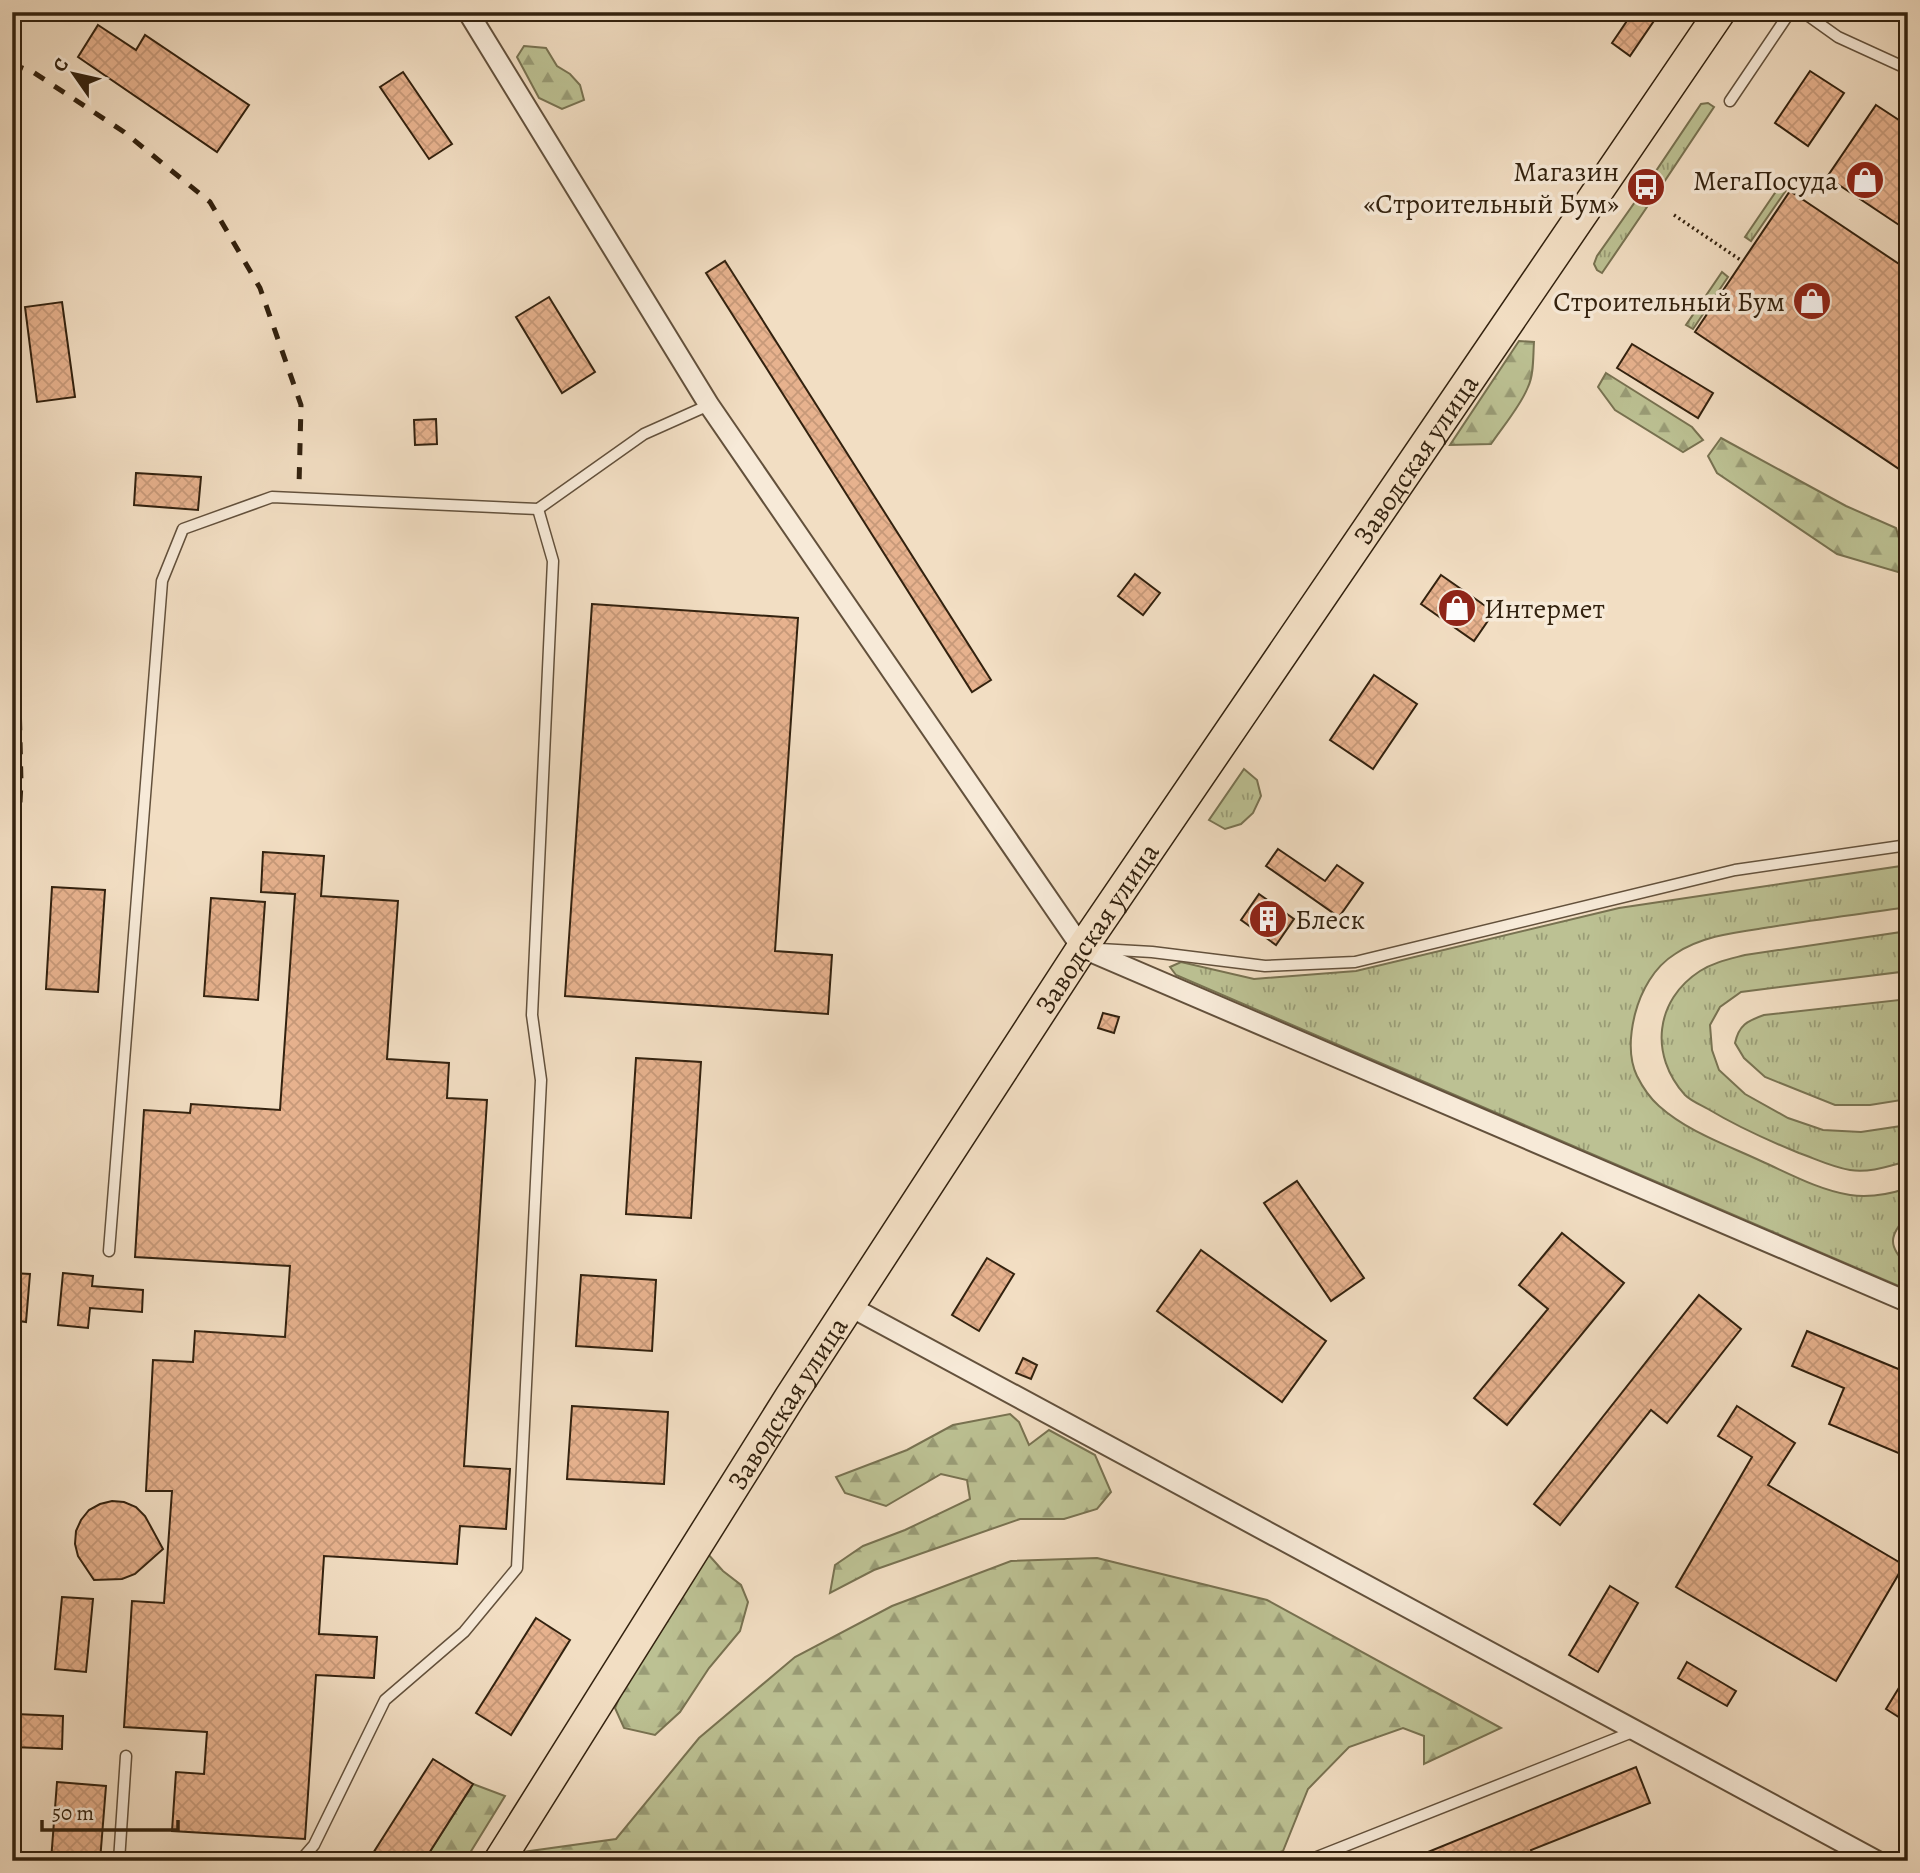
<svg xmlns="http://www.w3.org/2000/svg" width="1920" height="1873" font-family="Alegreya,serif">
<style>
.grass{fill:url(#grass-tufts);stroke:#787251;stroke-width:2}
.forest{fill:url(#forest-firs);stroke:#787251;stroke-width:2}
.building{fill:url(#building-cross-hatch);stroke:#33220f;stroke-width:2}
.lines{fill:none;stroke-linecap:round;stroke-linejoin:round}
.service-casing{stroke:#63513c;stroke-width:13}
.minor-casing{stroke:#63513c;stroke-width:23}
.primary-casing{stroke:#33220f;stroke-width:33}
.path{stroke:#33220f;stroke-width:3.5;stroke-dasharray:2 3.5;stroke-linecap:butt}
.service{stroke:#f7ead8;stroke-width:10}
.minor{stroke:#f7ead8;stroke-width:19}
.primary{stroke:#f2dec3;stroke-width:30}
.rail{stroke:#33220f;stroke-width:5;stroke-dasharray:12 12;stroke-linecap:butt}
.labels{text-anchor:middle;stroke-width:7;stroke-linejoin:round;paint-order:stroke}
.poi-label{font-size:28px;fill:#33220f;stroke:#f7ead8;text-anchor:end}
.street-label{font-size:28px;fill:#33220f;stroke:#f7ead8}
</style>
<defs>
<pattern id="grass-tufts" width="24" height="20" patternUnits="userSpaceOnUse" patternTransform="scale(1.75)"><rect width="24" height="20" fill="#bcc193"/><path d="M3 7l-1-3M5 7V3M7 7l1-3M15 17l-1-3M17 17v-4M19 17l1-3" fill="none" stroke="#999c76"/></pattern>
<pattern id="forest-firs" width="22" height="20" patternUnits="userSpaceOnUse" patternTransform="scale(1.75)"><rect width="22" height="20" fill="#bcc193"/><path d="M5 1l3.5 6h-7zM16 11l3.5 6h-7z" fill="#999c76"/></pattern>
<pattern id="building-cross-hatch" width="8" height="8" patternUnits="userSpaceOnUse" patternTransform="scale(1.75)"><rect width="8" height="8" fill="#e7b28e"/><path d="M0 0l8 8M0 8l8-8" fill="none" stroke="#c79979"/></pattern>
</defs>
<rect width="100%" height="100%" fill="#f2dec3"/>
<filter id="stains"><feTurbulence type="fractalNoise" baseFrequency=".00286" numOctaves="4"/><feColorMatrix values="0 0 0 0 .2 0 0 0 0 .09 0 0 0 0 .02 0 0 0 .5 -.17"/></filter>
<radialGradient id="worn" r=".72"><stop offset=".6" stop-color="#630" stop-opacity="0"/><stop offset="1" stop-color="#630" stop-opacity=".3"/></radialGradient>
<!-- grass -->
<g class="grass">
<polygon points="1708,103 1714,107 1664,182 1658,178 1656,171 1701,104"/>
<polygon points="1781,184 1787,189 1751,241 1745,237"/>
<polygon points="1635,202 1647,207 1602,273 1597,270 1594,264 1597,256"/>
<polygon points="1722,272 1728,277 1693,329 1686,325"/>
<polygon points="1244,769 1257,780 1261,796 1253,813 1241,824 1225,829 1209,820"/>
<path d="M1908,865v42c-46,7 -91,12 -137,20 -32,5 -68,8 -96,27 -21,13 -34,37 -40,60 -5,20 -7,43 2,62 5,10 14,23 22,30 29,26 68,39 102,55 29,13 58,29 89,34 19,3 40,-1 58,-7v27c-19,20 -21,31 0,51v24l-732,-315 -6,-8 11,-5 73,17 102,-8 263,-63z"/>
<path d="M1908,931v40l-167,21 -21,15 -10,18 2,25 7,20 26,24 43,24 35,12 38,2 47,-7v36c-19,5 -38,12 -58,9 -18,-3 -34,-11 -51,-17 -32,-13 -61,-26 -91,-44 -7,-4 -17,-8 -23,-14 -36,-40 -30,-95 15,-124 14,-9 30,-12 45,-16z"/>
<path d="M1908,999v100l-38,6h-35l-70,-28 -21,-19 -9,-15c4,-18 12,-22 29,-28z"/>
</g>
<!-- forest -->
<g class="forest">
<polygon points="524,46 546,48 557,66 570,74 580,85 584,100 562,109 539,98 517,57"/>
<path d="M1519,341l15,1c-1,14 0,33 -6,45 -8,20 -25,39 -37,57l-41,1z"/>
<polygon points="1606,373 1692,427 1703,440 1683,452 1615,410 1598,387"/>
<polygon points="1721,438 1846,506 1896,528 1901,545 1908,547 1908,575 1837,554 1717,473 1708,456"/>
<polygon points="1010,1414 1019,1422 1029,1445 1049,1430 1095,1455 1111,1492 1097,1509 1064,1519 1020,1519 874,1570 830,1593 835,1565 863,1546 905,1530 970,1499 967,1480 941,1474 886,1506 845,1493 836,1477 907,1450 953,1425"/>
<polygon points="707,1553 723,1571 741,1585 748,1602 740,1631 709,1668 680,1712 655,1735 624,1728 615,1708 624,1686"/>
<polygon points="1097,1558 1267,1600 1501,1728 1424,1764 1424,1736 1403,1728 1349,1747 1308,1789 1283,1851 1256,1861 518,1861 523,1852 616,1839 699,1738 795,1657 892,1606 1011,1561"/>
<polygon points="473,1784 505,1796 465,1861 424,1861"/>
</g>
<!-- building -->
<g class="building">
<polygon points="1633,12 1660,12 1630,56 1612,43"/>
<polygon points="98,25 136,50 145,35 249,105 217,152 78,57"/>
<polygon points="1810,71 1844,93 1808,146 1775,123"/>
<polygon points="403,72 452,144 429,159 380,87"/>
<polygon points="1876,105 1908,126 1908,231 1827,177"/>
<polygon points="1790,191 1908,270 1908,343 1900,354 1908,360 1908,475 1695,332"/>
<polygon points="725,261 991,680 972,692 706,273"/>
<polygon points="549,297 595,372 562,393 516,317"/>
<polygon points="62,302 75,397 37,402 25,307"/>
<polygon points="1632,344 1713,393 1698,418 1617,368"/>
<polygon points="436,419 437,444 415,445 414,420"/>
<polygon points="136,473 201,477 198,510 134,505"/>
<polygon points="1135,574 1160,593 1143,615 1118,596"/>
<polygon points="1441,575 1494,612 1474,641 1421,604"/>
<polygon points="592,604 798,618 775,951 832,955 828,1014 565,996"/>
<polygon points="1374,675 1417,704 1373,769 1330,740"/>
<polygon points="1278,849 1325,881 1337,865 1363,883 1339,917 1266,866"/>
<polygon points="263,852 324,856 321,896 398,901 387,1059 449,1063 447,1098 487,1100 464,1466 510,1469 506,1529 460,1526 457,1564 324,1556 319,1634 377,1637 374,1678 316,1675 305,1839 172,1831 176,1772 204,1774 207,1732 124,1727 132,1601 164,1603 172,1491 146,1491 153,1360 193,1362 195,1331 285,1337 290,1266 135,1257 144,1110 190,1113 191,1104 280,1110 295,894 261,892"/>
<polygon points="52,887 105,890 98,992 46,989"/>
<polygon points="1259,894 1294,919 1276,945 1241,920"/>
<polygon points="211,898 265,902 258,1000 204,996"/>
<polygon points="1103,1013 1119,1017 1114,1033 1098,1028"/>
<polygon points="636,1058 701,1062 691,1218 626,1214"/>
<polygon points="1297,1181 1364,1278 1331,1301 1264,1203"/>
<polygon points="1562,1233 1624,1283 1507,1425 1474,1398 1548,1309 1519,1285"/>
<polygon points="1201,1250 1326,1341 1282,1402 1157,1311"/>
<polygon points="987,1258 1014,1274 979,1331 952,1315"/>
<polygon points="12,1273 30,1274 26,1322 12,1320"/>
<polygon points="63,1273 93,1276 92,1286 143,1290 142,1312 90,1308 88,1328 58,1325"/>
<polygon points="581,1275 656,1280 652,1351 576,1346"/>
<polygon points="1699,1295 1741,1329 1667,1423 1651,1410 1560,1525 1534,1504"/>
<polygon points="1807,1331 1908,1373 1908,1457 1829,1424 1844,1388 1792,1366"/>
<polygon points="1023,1358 1037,1365 1031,1379 1016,1373"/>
<polygon points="572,1406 668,1412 664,1484 567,1479"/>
<polygon points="1737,1406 1795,1443 1768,1485 1904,1565 1836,1681 1676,1587 1752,1457 1718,1436"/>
<polygon points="112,1501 124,1502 136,1507 145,1516 163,1549 135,1574 122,1579 94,1580 78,1556 75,1544 76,1531 81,1520 89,1510 100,1504"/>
<polygon points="1610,1586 1638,1603 1598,1672 1569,1655"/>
<polygon points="62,1597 93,1599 86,1672 55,1669"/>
<polygon points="536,1618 570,1640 511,1735 476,1713"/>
<polygon points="1687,1662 1736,1691 1727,1706 1678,1678"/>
<polygon points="1908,1673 1908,1723 1886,1709"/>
<polygon points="15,1714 63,1716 62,1749 13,1747"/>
<polygon points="433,1759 473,1784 424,1861 368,1861"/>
<polygon points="1636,1767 1650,1803 1531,1850 1535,1861 1406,1861"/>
<polygon points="57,1782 106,1786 100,1861 51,1861"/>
</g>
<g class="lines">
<defs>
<g id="service">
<polyline points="1803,12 1838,37 1908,69"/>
<polyline points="1730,101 1790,12"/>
<polyline points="1100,949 1152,952 1265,966 1355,962 1735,870 1908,845"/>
<polyline points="109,1251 162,581 183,529 272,497 538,509 644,434 709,405"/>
<polyline points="119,1861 126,1756"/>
<polyline points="300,1861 314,1845 385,1700 464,1632 517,1568 541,1080 532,1015 553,561 538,509"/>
<polyline points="1307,1861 1635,1731"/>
</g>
<g id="minor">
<polyline points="468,12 709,405 1082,948 1908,1302"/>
<polyline points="849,1306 1877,1861"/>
</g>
<g id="primary">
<path id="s1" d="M499,1861l291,-464 292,-449 638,-936"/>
</g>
</defs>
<!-- service casing -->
<use href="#service" class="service-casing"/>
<!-- minor casing -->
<use href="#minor" class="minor-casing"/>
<!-- primary casing -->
<use href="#primary" class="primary-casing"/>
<!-- path -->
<polyline class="path" points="1674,215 1742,261"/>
<!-- service -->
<use href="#service" class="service"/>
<!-- minor -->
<use href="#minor" class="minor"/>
<!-- primary -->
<use href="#primary" class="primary"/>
<!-- rail -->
<g class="rail">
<polyline points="12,64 33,72 124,132 210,202 260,288 301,405 299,486"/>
<polyline points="12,623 18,655 21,783 12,952"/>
<polyline points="12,1026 16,1145 12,1217"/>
</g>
</g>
<!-- icons -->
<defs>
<symbol id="shop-disc" viewBox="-11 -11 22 22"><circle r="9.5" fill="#8f2418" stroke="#f7ead8"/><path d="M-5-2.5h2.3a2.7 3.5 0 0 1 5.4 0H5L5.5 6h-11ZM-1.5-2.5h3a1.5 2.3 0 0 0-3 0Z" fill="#fff"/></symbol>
<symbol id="bus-disc" viewBox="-11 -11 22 22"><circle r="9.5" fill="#8f2418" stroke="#f7ead8"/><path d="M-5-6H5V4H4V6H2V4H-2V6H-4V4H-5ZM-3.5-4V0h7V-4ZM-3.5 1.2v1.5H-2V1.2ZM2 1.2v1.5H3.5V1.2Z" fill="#fff"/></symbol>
<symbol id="building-disc" viewBox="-11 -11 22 22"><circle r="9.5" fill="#8f2418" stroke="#f7ead8"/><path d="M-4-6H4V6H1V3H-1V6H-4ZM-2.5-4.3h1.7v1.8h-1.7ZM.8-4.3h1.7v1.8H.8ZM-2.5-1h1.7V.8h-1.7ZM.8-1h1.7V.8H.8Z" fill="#fff"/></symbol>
</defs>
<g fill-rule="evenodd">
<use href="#shop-disc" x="1843" y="158" width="44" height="44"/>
<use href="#bus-disc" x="1624" y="165" width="44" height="44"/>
<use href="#shop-disc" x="1790" y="279" width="44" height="44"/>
<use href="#shop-disc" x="1435" y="586" width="44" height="44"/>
<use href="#building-disc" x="1246" y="897" width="44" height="44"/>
</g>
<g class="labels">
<!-- poi labels -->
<g class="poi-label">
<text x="1619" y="181">Магазин<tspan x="1619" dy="32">«Строительный Бум»</tspan></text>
<text x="1838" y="190">МегаПосуда</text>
<text x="1785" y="311">Строительный Бум</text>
<text x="1484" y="618" text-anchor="start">Интермет</text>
<text x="1295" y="929" text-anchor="start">Блеск</text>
</g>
<!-- street labels -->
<g class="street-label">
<text dy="10" stroke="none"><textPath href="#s1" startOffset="1675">Заводская улица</textPath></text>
<text dy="10" stroke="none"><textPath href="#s1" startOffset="1108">Заводская улица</textPath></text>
<text dy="10" stroke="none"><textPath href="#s1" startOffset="541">Заводская улица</textPath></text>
</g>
</g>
<!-- margin -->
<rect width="1920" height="1873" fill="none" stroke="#f2dec3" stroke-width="42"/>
<rect x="14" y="14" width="1892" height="1845" fill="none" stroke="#33220f" stroke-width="3.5"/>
<rect x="21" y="21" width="1878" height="1831" fill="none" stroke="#33220f" stroke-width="2"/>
<!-- north arrow -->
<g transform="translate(74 74) rotate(304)" stroke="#f7ead8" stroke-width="5" paint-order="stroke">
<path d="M0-5L12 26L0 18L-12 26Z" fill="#33220f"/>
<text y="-10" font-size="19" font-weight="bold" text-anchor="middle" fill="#33220f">С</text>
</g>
<!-- scale -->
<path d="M42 1820v10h136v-10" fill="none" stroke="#33220f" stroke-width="3.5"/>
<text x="52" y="1820" font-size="21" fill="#33220f" stroke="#f7ead8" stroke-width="5" paint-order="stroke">50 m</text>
<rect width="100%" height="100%" filter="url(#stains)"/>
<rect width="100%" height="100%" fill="url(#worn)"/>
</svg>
